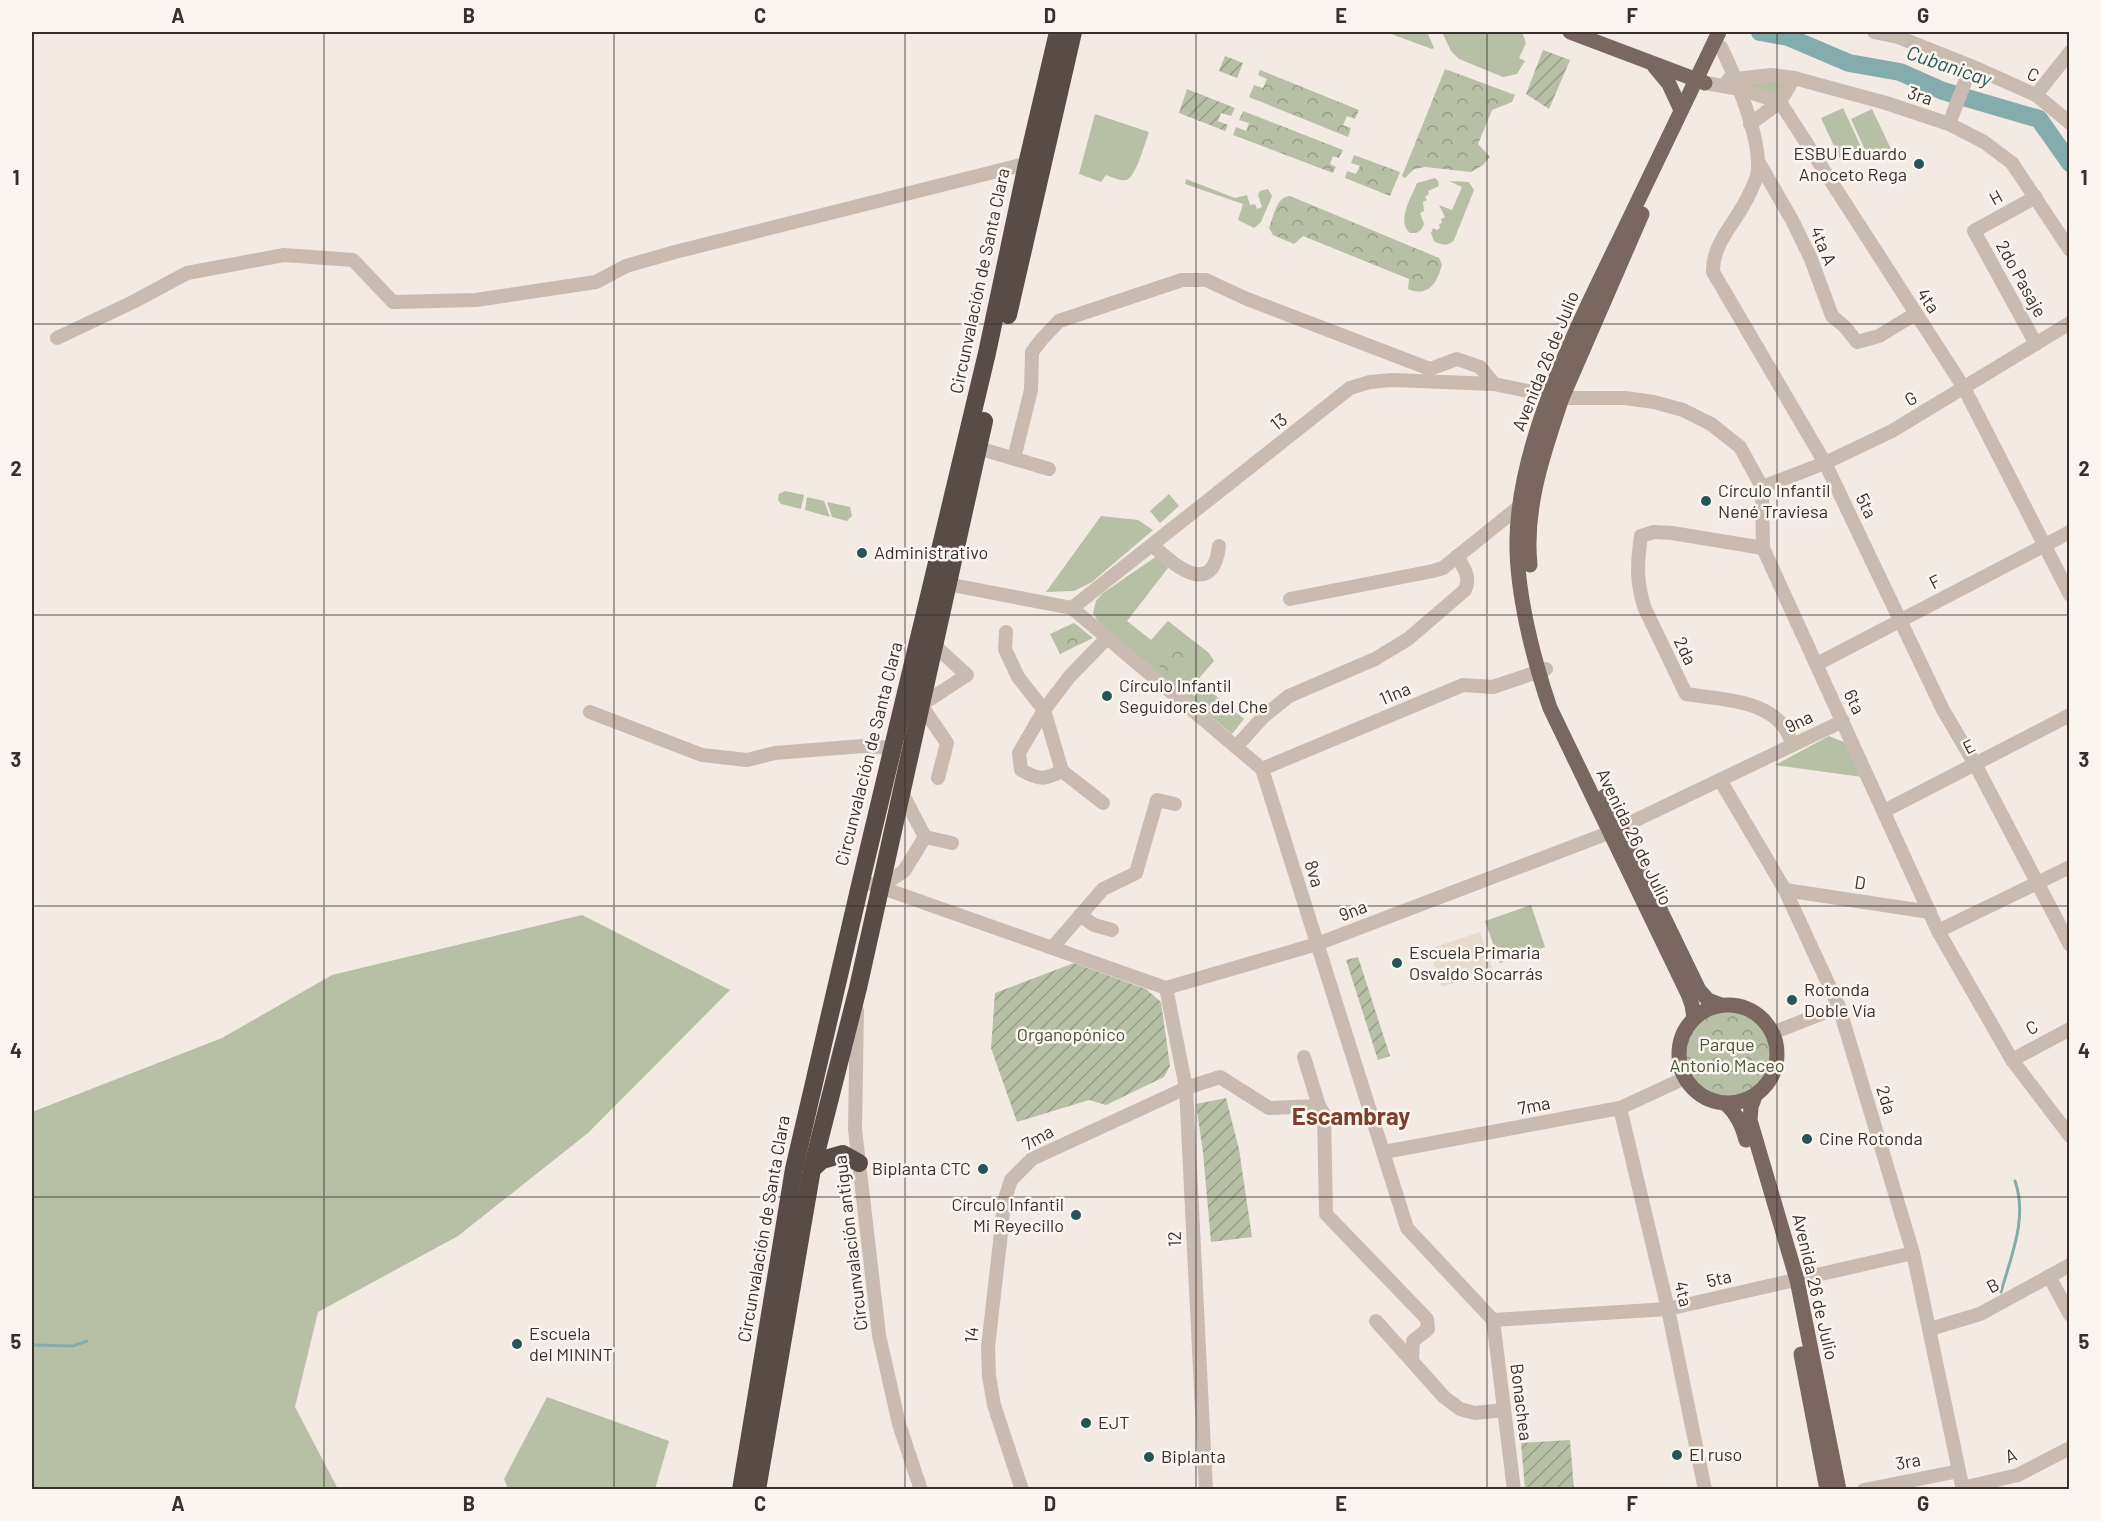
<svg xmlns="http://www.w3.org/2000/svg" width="2101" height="1521" font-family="Barlow,sans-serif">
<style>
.grass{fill:#b7c0a4}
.forest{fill:url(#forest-crowns)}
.garden{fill:url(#garden-furrows)}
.plaza{fill:#e8dbcc}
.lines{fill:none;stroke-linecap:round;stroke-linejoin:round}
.stream{stroke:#84acac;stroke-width:3}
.river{stroke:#84acac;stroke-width:18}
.minor{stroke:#c9bbb0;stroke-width:14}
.major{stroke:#796760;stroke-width:15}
.highway{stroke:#594b45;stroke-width:18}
.grid{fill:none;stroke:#39302d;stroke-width:1.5;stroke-opacity:0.55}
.poi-dot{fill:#265557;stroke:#faf5ef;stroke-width:2}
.labels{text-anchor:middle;stroke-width:5;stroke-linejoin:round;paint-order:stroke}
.street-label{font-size:18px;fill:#39302d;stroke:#faf5ef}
.poi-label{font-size:18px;fill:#39302d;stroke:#faf5ef;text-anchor:start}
.park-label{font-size:18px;fill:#4a5533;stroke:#faf5ef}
.water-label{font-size:20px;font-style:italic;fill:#265557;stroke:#faf5ef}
.district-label{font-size:24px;font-weight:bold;fill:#803f2d;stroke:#faf5ef}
.neatline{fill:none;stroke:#39302d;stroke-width:2}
.grid-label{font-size:20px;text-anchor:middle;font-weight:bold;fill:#39302d}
</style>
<defs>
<pattern id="forest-crowns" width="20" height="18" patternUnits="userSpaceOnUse" patternTransform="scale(1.5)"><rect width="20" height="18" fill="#b7c0a4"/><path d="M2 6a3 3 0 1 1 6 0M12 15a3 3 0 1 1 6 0" fill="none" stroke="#969c86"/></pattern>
<pattern id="garden-furrows" width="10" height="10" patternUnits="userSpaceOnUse" patternTransform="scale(1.5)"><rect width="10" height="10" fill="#b7c0a4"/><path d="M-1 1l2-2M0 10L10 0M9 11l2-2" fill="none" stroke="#969c86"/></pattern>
</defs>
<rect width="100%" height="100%" fill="#f2eae3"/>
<!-- grass -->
<g class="grass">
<polygon points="1386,32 1421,32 1428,34 1434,48 1432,49"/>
<polygon points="1442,32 1522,32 1526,43 1519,58 1525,61 1517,74 1503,77 1459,59 1451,51"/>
<polygon points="1771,80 1786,84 1779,96 1744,84"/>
<polygon points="1843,108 1863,151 1841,161 1821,118"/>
<polygon points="1872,109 1892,151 1870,161 1851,119"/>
<path d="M1095,114l54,18c-4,10 -13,46 -23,48 -7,1 -14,-3 -20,-5l-5,7 -22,-8z"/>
<path d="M1435,178l3,3 1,5 -11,5 1,3 -4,3 2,3 -4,2 1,9 -4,2 4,11 -3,6 -5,3h-6c-14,-12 2,-37 7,-50z"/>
<polygon points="1186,179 1235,198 1247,195 1250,205 1255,204 1257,209 1262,207 1258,195 1260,191 1268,189 1272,196 1261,222 1254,228 1238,220 1243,204 1185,184"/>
<path d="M1449,181l20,1 5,8 -20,50c-6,7 -13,5 -20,1l-3,-8 2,-5 4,2 3,-2 -1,-4 3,-1 -1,-4 4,-2 -6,-12 13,5 10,-23z"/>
<polygon points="785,491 804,495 801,509 781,504 778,500 779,494"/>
<polygon points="1169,494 1179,506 1160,523 1150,511"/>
<polygon points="807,497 824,501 830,517 805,510"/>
<polygon points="827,502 850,507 852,516 847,521 832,517"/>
<polygon points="1101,516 1138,520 1153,530 1092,582 1074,591 1046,592"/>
<polygon points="1157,556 1168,568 1127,621 1151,640 1168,621 1209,653 1214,661 1188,691 1195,696 1204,686 1244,719 1232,734 1099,623 1093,613 1096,601 1103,593"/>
<polygon points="1829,736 1846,743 1862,777 1775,765"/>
<polygon points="1531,905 1545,947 1500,963 1485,921"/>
<polygon points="582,915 730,990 588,1133 458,1236 318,1312 295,1407 338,1489 32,1489 32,1112 222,1038 332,975"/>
<polygon points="547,1397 669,1441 655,1489 508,1489 504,1479"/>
</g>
<!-- forest -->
<g class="forest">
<polygon points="1445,69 1515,95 1512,102 1492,110 1478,144 1490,157 1483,165 1471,172 1425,167 1414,169 1405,178 1402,176"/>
<polygon points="1260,70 1359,110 1355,119 1347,116 1343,125 1351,128 1348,137 1249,97 1254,85 1263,88 1267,79 1258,75"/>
<polygon points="1243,111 1343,150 1339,158 1333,156 1330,164 1336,167 1333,173 1233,135 1236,127 1246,131 1249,123 1239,120"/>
<polygon points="1354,155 1400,172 1390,196 1345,178 1347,171 1356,174 1360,166 1351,163"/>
<path d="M1290,196l149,62 3,7c-5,17 -13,33 -34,24l1,-10 -106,-43 -9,8 -21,-9 -4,-7c5,-12 7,-31 21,-32z"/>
<polygon points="1074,623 1093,638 1060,654 1050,634"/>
<polygon points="1173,642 1191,658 1173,678 1155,663"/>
<circle cx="1727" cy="1055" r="45"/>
</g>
<!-- garden -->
<g class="garden">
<polygon points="1543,50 1570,60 1549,109 1526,94"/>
<polygon points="1225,56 1243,63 1237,78 1219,71"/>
<polygon points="1187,89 1235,108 1231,116 1221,113 1218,121 1228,125 1225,131 1179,113"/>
<polygon points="1358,957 1390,1056 1378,1060 1346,960"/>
<polygon points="1074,963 1146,989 1161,1002 1170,1066 1164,1077 1106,1105 1089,1100 1017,1122 991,1048 995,993"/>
<polygon points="1226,1098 1239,1149 1252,1237 1211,1242 1203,1152 1196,1104"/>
<polygon points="1570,1440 1574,1489 1525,1489 1521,1443"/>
</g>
<!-- plaza -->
<polygon class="plaza" points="1480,932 1493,970 1442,987 1429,949"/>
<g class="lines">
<!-- stream -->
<g class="stream">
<path d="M2001,1292c10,-36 27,-74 14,-111"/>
<polyline points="32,1345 73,1346 87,1341"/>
</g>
<!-- river -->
<polyline class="river" points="1760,32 1788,37 1849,63 1900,72 1943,91 2039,119 2070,163"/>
<!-- minor -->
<g class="minor">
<polyline points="1874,32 1898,37 1971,66 2036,95 2070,123"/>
<path d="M1721,47c14,29 43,97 36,129 -3,9 -9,21 -14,30 -12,21 -31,41 -30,66l112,191 118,247 32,54 95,181"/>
<polyline points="1728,80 1771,75 1794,78 1886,103 1949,124 1984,142 2012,163 2070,250"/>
<polyline points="1705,83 1740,89 1780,102 1964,388 2070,595"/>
<polyline points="2036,95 2070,52"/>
<polyline points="1750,124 1780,102 1794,78"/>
<polyline points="1949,124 1971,66"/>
<polyline points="1758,161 1792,220 1811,259 1832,316 1845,327 1857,342 1879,336 1915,314"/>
<polyline points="2036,197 1974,231 2036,344"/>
<polyline points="57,338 133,302 187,273 284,255 353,260 393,302 476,300 596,282 626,266 675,252 1033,162"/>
<polyline points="978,448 1049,469"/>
<polyline points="1014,458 1031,390 1032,352 1042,339 1059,321 1182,280 1206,280 1247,299 1430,369 1457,359 1480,367 1494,384"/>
<polyline points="1762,487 1825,463 1892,431 2070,323"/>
<path d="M1152,545c11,10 45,43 60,23 5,-6 6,-15 7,-22"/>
<path d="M1763,548l-91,-15 -18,-1 -13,4c-4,27 -5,47 4,73l41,85c31,5 78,5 98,33 4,5 6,12 9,18"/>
<polyline points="947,584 1072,608 1262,769 1407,1228 1493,1320"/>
<polyline points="1290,599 1433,571 1443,568 1520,506"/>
<polyline points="1072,608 1350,388 1370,382 1392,380 1494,384 1562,398 1625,398 1654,402 1683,410 1711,424 1740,447 1762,487 1763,548 1938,931 2012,1060 2070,1136"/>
<polyline points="1006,632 1005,649 1018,677 1044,710 1062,771 1103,803"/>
<polyline points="934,645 967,675 921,705 947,743 938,778"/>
<polyline points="1817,664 2070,532"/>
<polyline points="590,712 702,755 747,760 775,753 863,746 892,748"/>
<path d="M1236,747l27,-30 26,-21 86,-37 33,-20 57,-49c6,-13 -1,-22 -8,-34"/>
<polyline points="1262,769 1463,685 1493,687 1546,669"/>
<path d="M1062,771c-18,9 -23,9 -41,-1l-2,-17 25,-43 26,-34 37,-38"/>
<polyline points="1720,780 1785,890 1839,1007 1913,1253 1963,1490"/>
<polyline points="1884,811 2070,715"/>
<polyline points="925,837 952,843"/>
<polyline points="871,884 1166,988 1317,944 1611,832 1843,721"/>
<polyline points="880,887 904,871 925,837 901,791"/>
<polyline points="1785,890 1930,912"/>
<polyline points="1080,915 1094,925 1112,930"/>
<polyline points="1938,931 2070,867"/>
<polyline points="1052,948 1103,889 1136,873 1157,800 1175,804"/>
<polyline points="1166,988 1186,1088 1206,1490"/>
<polyline points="857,1010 855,1129 879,1335 899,1424 921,1490"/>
<polyline points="1772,1033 1839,1007"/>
<polyline points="1304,1057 1319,1106 1324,1114 1326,1214 1427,1319 1428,1329 1413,1341 1412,1359"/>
<polyline points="2012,1060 2070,1029"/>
<polyline points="1620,1108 1668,1309 1705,1490"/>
<polyline points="1384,1152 1620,1108 1685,1078"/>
<polyline points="2049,1276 2070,1315"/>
<polyline points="1493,1320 1668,1309 1913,1253"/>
<polyline points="1493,1320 1514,1490"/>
<polyline points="1376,1321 1444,1397 1460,1409 1475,1413 1504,1410"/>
<polyline points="1930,1329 1980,1314 2070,1265"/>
<polyline points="1962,1488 2018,1475 2070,1448"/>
<polyline points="1022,1490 994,1405 989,1376 988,1347 1001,1233 1004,1202 1011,1180 1032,1159 1186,1088 1220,1077 1269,1108 1319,1106"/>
<polyline points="1864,1490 1959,1471"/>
</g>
<!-- major -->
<g class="major">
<polyline points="1570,32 1705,83"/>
<polyline points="1654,66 1669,84 1681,110"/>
<path d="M1530,565c-6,-58 14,-113 32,-167l80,-184"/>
<polyline points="1605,796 1699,990 1708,1000 1721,1005"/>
<circle cx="1728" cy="1054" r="49"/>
<path d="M1694,1018l-2,-13 -4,-11 -138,-286c-17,-50 -34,-116 -33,-169 2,-101 62,-216 106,-307 32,-66 64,-133 96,-200"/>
<polyline points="1755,1096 1751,1107 1750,1120 1797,1280 1839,1490"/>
<path d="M1726,1104c11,10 16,21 20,36"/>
<polyline points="1801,1354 1827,1490"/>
</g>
<!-- highway -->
<g class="highway">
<polyline points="1008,315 1073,32"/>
<polyline points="812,1169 822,1160 843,1154 859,1163"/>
<polyline points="741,1490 794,1169 861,881 987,353 1027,164 1058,32"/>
<polyline points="757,1490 812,1169 858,988 984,421"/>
</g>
</g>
<!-- grid -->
<path class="grid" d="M324,32v1458M614,32v1458M905,32v1458M1196,32v1458M1487,32v1458M1777,32v1458M32,324h2038M32,615h2038M32,906h2038M32,1197h2038"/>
<!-- markers -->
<g class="poi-dot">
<circle cx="1919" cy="164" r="6"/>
<circle cx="1706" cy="501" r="6"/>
<circle cx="862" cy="553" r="6"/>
<circle cx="1107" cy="696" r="6"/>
<circle cx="1397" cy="963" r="6"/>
<circle cx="1792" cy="1000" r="6"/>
<circle cx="1807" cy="1139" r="6"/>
<circle cx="983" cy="1169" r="6"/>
<circle cx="1076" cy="1215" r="6"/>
<circle cx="517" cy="1344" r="6"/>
<circle cx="1086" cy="1423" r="6"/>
<circle cx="1677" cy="1455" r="6"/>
<circle cx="1149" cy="1457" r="6"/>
</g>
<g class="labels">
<!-- street labels -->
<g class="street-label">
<text transform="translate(2033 75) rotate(26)" y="6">C</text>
<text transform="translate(1920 96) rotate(18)" y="6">3ra</text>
<text transform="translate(1996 198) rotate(-29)" y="6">H</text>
<text transform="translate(1823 246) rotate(67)" y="6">4ta A</text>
<text transform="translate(2021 279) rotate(61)" y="6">2do Pasaje</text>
<text transform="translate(980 281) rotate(-78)" y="6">Circunvalación de Santa Clara</text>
<text transform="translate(1928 301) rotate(57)" y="6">4ta</text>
<text transform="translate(1546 361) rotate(-68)" y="6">Avenida 26 de Julio</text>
<text transform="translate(1911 399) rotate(-30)" y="6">G</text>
<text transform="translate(1279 422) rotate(-38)" y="6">13</text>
<text transform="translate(1866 506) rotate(65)" y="6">5ta</text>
<text transform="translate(1935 582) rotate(-27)" y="6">F</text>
<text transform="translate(1685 651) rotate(64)" y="6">2da</text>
<text transform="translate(1395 694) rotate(-23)" y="6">11na</text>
<text transform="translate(1854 702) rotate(65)" y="6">6ta</text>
<text transform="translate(1799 722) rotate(-26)" y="6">9na</text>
<text transform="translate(1969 747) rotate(-27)" y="6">E</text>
<text transform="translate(869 754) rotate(-76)" y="6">Circunvalación de Santa Clara</text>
<text transform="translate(1634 837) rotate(64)" y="6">Avenida 26 de Julio</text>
<text transform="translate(1314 874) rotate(73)" y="6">8va</text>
<text transform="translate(1860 883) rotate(8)" y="6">D</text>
<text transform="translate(1353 911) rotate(-21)" y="6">9na</text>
<text transform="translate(2032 1028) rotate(-28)" y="6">C</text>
<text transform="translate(1886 1100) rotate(73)" y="6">2da</text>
<text transform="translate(1534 1106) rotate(-11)" y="6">7ma</text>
<text transform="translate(1038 1138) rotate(-29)" y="6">7ma</text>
<text transform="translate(764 1229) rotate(-80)" y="6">Circunvalación de Santa Clara</text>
<text transform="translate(1175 1239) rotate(-92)" y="6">12</text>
<text transform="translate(851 1243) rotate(-97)" y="6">Circunvalación antigua</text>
<text transform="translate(1719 1279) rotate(-13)" y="6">5ta</text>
<text transform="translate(1993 1286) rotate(-29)" y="6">B</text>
<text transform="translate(1815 1287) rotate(77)" y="6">Avenida 26 de Julio</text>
<text transform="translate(1683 1294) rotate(77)" y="6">4ta</text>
<text transform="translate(972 1335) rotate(-85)" y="6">14</text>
<text transform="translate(1521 1402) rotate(83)" y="6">Bonachea</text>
<text transform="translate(2011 1456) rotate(-21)" y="6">A</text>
<text transform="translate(1908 1462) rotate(-11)" y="6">3ra</text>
</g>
<!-- poi labels -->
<g class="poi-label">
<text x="1907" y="160" text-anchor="end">ESBU Eduardo<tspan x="1907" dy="21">Anoceto Rega</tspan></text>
<text x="1718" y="497">Círculo Infantil<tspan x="1718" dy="21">Nené Traviesa</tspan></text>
<text x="874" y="559">Administrativo</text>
<text x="1119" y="692">Círculo Infantil<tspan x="1119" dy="21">Seguidores del Che</tspan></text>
<text x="1409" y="959">Escuela Primaria<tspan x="1409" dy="21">Osvaldo Socarrás</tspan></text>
<text x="1804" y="996">Rotonda<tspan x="1804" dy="21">Doble Vía</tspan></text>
<text x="1819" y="1145">Cine Rotonda</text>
<text x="971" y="1175" text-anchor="end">Biplanta CTC</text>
<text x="1064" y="1211" text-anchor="end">Círculo Infantil<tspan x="1064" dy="21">Mi Reyecillo</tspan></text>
<text x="529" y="1340">Escuela<tspan x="529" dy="21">del MININT</tspan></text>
<text x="1098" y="1429">EJT</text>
<text x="1689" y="1461">El ruso</text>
<text x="1161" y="1463">Biplanta</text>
</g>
<!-- park labels -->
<g class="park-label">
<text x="1071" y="1041">Organopónico</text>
<text x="1727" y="1051">Parque<tspan x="1727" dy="21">Antonio Maceo</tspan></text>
</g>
<!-- water labels -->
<g class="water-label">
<text transform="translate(1949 66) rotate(19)" y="7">Cubanicay</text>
</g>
<!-- district labels -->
<g class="district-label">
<text x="1351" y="1125">Escambray</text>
</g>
</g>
<!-- border -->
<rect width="2101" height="1521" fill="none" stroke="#faf5ef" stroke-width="66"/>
<rect x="33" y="33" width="2035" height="1455" class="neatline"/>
<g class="grid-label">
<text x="178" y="23">A</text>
<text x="469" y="23">B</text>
<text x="760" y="23">C</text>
<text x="1050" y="23">D</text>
<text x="1341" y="23">E</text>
<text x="1632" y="23">F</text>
<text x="1923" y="23">G</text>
<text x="16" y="185">1</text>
<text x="2084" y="185">1</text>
<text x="16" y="476">2</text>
<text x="2084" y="476">2</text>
<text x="16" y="767">3</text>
<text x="2084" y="767">3</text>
<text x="16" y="1058">4</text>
<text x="2084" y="1058">4</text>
<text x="16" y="1349">5</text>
<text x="2084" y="1349">5</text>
<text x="178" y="1511">A</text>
<text x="469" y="1511">B</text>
<text x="760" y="1511">C</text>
<text x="1050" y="1511">D</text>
<text x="1341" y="1511">E</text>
<text x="1632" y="1511">F</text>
<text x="1923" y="1511">G</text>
</g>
</svg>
